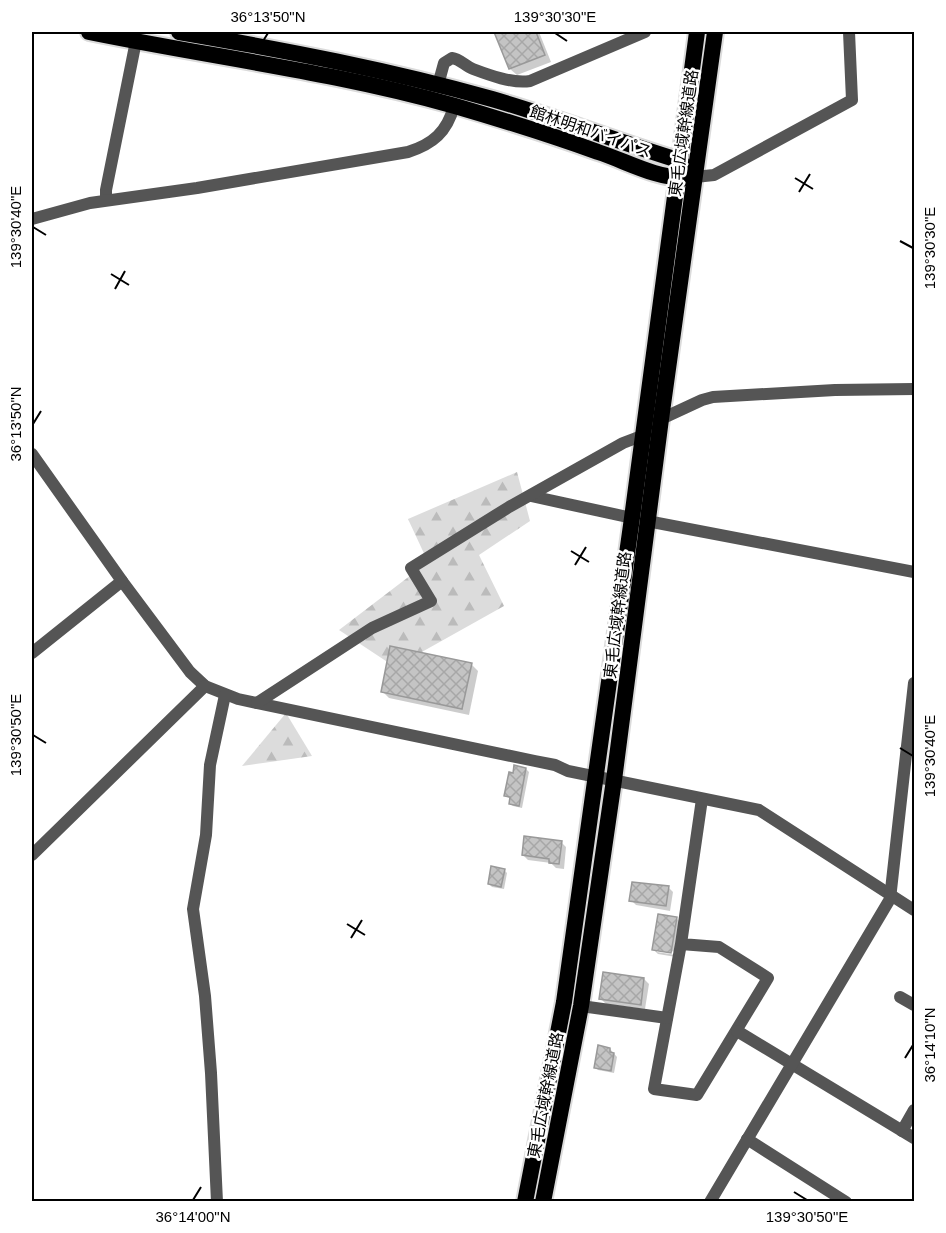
<svg xmlns="http://www.w3.org/2000/svg" width="946" height="1233" font-family="Helvetica,'Noto Sans JP',sans-serif">
<style>
.forest{fill:url(#forest-firs)}
.shadow{fill:#0003}
.building{fill:url(#building-cross-hatch);stroke:#999;stroke-width:1.5}
.lines{fill:none;stroke-linecap:round;stroke-linejoin:round}
.trunk-casing{stroke:#dbdbdb;stroke-width:20}
.minor{stroke:#555;stroke-width:12}
.trunk{stroke:#000;stroke-width:16}
.ticks{fill:none;stroke:#000;stroke-width:2}
.labels{text-anchor:middle;stroke-width:5;stroke-linejoin:round;paint-order:stroke}
.street-label{font-size:16px;fill:#000;stroke:#fff}
.neatline{fill:none;stroke:#000;stroke-width:2}
.ticks-label{font-size:15px;text-anchor:middle;fill:#000}
</style>
<defs>
<pattern id="forest-firs" width="22" height="20" patternUnits="userSpaceOnUse" patternTransform="scale(1.5)"><rect width="22" height="20" fill="#dcdcdc"/><path d="M5 1l3.5 6h-7zM16 11l3.5 6h-7z" fill="#bbb"/></pattern>
<pattern id="building-cross-hatch" width="8" height="8" patternUnits="userSpaceOnUse" patternTransform="scale(1.5)"><rect width="8" height="8" fill="#c4c4c4"/><path d="M0 0l8 8M0 8l8-8" fill="none" stroke="#a7a7a7"/></pattern>
</defs>
<rect width="100%" height="100%" fill="#fff"/>
<!-- forest -->
<g class="forest">
<polygon points="517,472 530,521 479,555 504,606 395,667 339,630 428,562 408,519"/>
<polygon points="286,713 312,756 242,766"/>
</g>
<!-- shadow -->
<g class="shadow">
<polygon points="495,32 539,32 551,62 517,75 510,69"/>
<polygon points="471,664 478,671 469,715 389,698 382,691"/>
<polygon points="526,769 529,772 522,808 513,806 510,803 511,799 505,796"/>
<polygon points="561,842 566,847 564,869 556,868 551,863 528,860 523,855"/>
<polygon points="504,870 507,873 504,889 492,887 489,884"/>
<polygon points="668,887 673,892 670,911 636,905 631,900"/>
<polygon points="676,918 681,923 676,952 657,949 657,952 676,955 676,957 658,954 653,949"/>
<polygon points="644,979 649,984 645,1009 606,1004 601,999"/>
<polygon points="610,1049 617,1057 614,1073 598,1070 595,1067"/>
</g>
<!-- building -->
<g class="building">
<polygon points="494,32 536,32 545,55 509,69"/>
<polygon points="390,646 472,663 462,709 381,692"/>
<polygon points="514,765 526,768 519,806 509,804 510,797 504,796 509,772 513,773"/>
<polygon points="524,836 562,841 559,864 549,863 549,859 522,855"/>
<polygon points="491,866 505,869 501,887 488,884"/>
<polygon points="632,882 669,886 666,906 629,901"/>
<polygon points="658,914 677,917 671,953 652,950"/>
<polygon points="603,972 644,978 641,1005 599,999"/>
<polygon points="598,1045 610,1048 610,1052 614,1053 611,1071 594,1068"/>
</g>
<g class="lines">
<defs>
<g id="trunk">
<path d="M89,32c122,25 246,40 366,74 48,14 96,29 143,46 28,9 57,26 87,26"/>
<path d="M179,32c105,18 210,38 313,67 63,18 124,42 186,61l8,7"/>
<polyline points="525,1202 564,1002 632,518 697,32"/>
<polyline points="543,1202 581,1006 614,780 661,419 715,32"/>
</g>
</defs>
<!-- trunk casing -->
<use href="#trunk" class="trunk-casing"/>
<!-- minor -->
<g class="minor">
<path d="M438,85l6,-22 8,-5c8,1 13,8 21,11 16,6 40,15 57,12l115,-49"/>
<polyline points="695,177 714,175 852,100 849,32"/>
<polyline points="106,200 106,190 136,41"/>
<path d="M32,219l58,-16 107,-15 211,-36c25,-8 39,-20 46,-46"/>
<polyline points="661,419 702,400 713,397 835,390 914,389"/>
<polyline points="32,454 122,581 190,672 205,686 238,699 535,761 555,765 568,771 759,810 914,910"/>
<polyline points="531,496 632,518"/>
<polyline points="647,521 914,572"/>
<polyline points="32,653 122,581"/>
<polyline points="257,703 372,628 431,601 411,568 509,507 623,443 644,435"/>
<polyline points="32,855 205,686"/>
<polyline points="681,944 719,947 768,978 697,1095 654,1089 681,944 702,799"/>
<polyline points="900,997 914,1005"/>
<polyline points="581,1006 667,1018"/>
<polyline points="737,1031 914,1138"/>
<polyline points="902,1131 914,1110"/>
<polyline points="747,1139 846,1202"/>
<polyline points="217,1202 211,1073 205,996 193,909 206,835 210,765 225,695"/>
<polyline points="710,1202 890,899 914,683"/>
</g>
<!-- trunk -->
<use href="#trunk" class="trunk"/>
</g>
<!-- ticks -->
<path class="ticks" d="M555,33l12,8M260,46l8,-13M795,178l18,11M799,192l11,-18M33,227l13,8M900,241l13,7M111,274l18,11M115,289l10,-18M33,424l8,-13M571,551l18,11M575,565l11,-18M33,735l13,8M900,748l13,8M347,924l18,11M351,938l11,-18M905,1058l8,-13M794,1192l13,8M193,1200l8,-13"/>
<g class="labels">
<!-- street labels -->
<g class="street-label">
<text transform="translate(591 131) rotate(19)" y="6">館林明和バイパス</text>
<text transform="translate(683 133) rotate(-82)" y="6">東毛広域幹線道路</text>
<text transform="translate(617 615) rotate(-83)" y="6">東毛広域幹線道路</text>
<text transform="translate(545 1095) rotate(-79)" y="6">東毛広域幹線道路</text>
</g>
</g>
<!-- border -->
<rect width="946" height="1233" fill="none" stroke="#ffffff" stroke-width="66"/>
<rect x="33" y="33" width="880" height="1167" class="neatline"/>
<g class="ticks-label">
<text x="268" y="22">36°13'50"N</text>
<text x="555" y="22">139°30'30"E</text>
<text transform="translate(16 227) rotate(-90)" y="5">139°30'40"E</text>
<text transform="translate(930 248) rotate(-90)" y="5">139°30'30"E</text>
<text transform="translate(16 424) rotate(-90)" y="5">36°13'50"N</text>
<text transform="translate(16 735) rotate(-90)" y="5">139°30'50"E</text>
<text transform="translate(930 756) rotate(-90)" y="5">139°30'40"E</text>
<text transform="translate(930 1045) rotate(-90)" y="5">36°14'10"N</text>
<text x="193" y="1222">36°14'00"N</text>
<text x="807" y="1222">139°30'50"E</text>
</g>
</svg>
